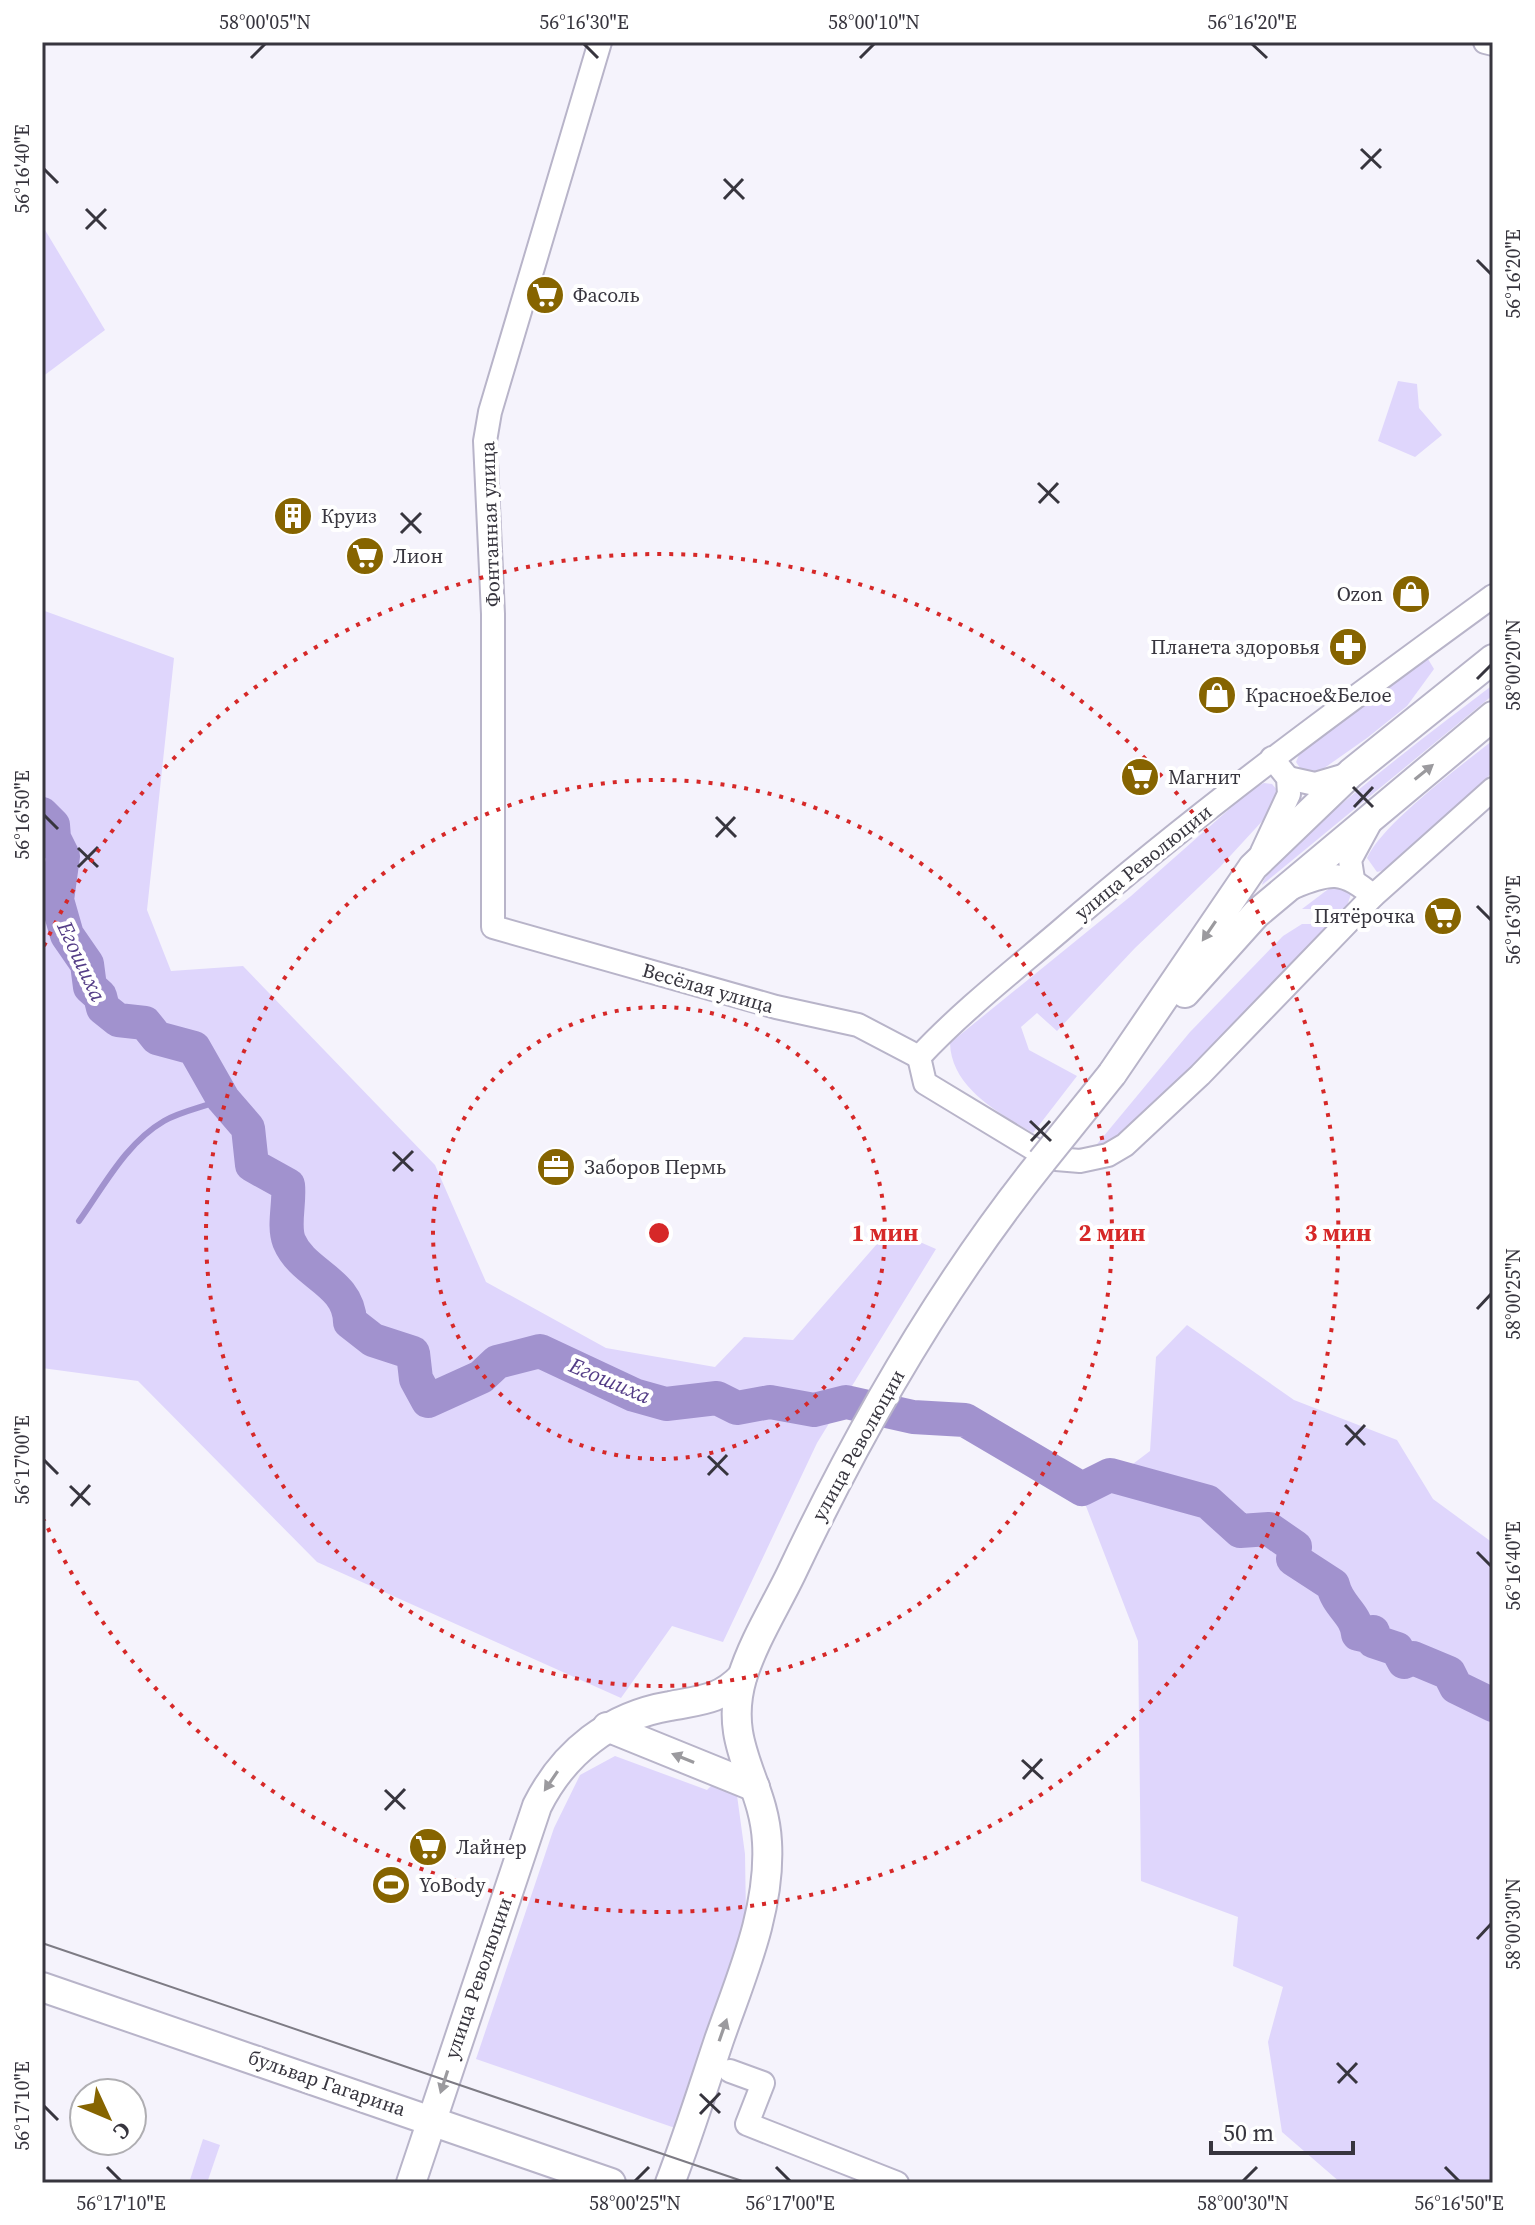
<svg xmlns="http://www.w3.org/2000/svg" width="1535" height="2225" font-family="'Source Serif 4',serif">
<style>
.green{fill:#dfd6fc}
.lines{fill:none;stroke-linecap:round;stroke-linejoin:round}
.stream{stroke:#a192ce;stroke-width:6}
.river{stroke:#a192ce;stroke-width:34}
.minor-casing{stroke:#b8b4c9;stroke-width:26}
.major-casing{stroke:#b8b4c9;stroke-width:32}
.minor{stroke:#fff;stroke-width:22}
.major{stroke:#fff;stroke-width:28}
.tram{stroke:#7d7b84;stroke-width:2}
.major-bridge-casing{stroke:#b8b4c9;stroke-width:32;stroke-linecap:butt}
.major-bridge{stroke:#fff;stroke-width:28}
.oneway{fill:#9b9a9e}
.ticks{fill:none;stroke:#37353e;stroke-width:3}
.ring{fill:none;stroke:#d62828;stroke-width:4;stroke-dasharray:4 8}
.labels{text-anchor:middle;stroke-width:8;stroke-linejoin:round;paint-order:stroke}
.poi-label{font-size:20px;fill:#37353e;stroke:#fff;text-anchor:start}
.street-label{font-size:20px;fill:#37353e;stroke:#fff}
.water-label{font-size:22px;font-style:italic;fill:#533c86;stroke:#fff}
.centre{fill:#d62828;stroke:#fff;stroke-width:4}
.ring-label{font-size:24px;text-anchor:middle;font-weight:bold;fill:#d62828;stroke:#fff;stroke-width:8;stroke-linejoin:round;paint-order:stroke}
.neatline{fill:none;stroke:#37353e;stroke-width:3}
.ticks-label{font-size:20px;text-anchor:middle;fill:#37353e}
</style>
<rect width="100%" height="100%" fill="#f5f3fc"/>
<!-- green -->
<g class="green">
<polygon points="42,225 105,330 42,377"/>
<polygon points="1398,381 1417,384 1419,408 1442,435 1415,457 1378,441"/>
<polygon points="42,610 174,658 147,910 171,971 243,966 435,1165 486,1282 606,1348 715,1367 744,1337 793,1340 890,1229 936,1249 817,1443 723,1642 672,1626 621,1698 317,1562 138,1381 42,1368"/>
<polygon points="1428,659 1434,669 1407,706 1367,738 1320,771 1302,771 1296,762 1301,750"/>
<path d="M1493,685v10l-231,190c5,-30 196,-174 231,-200z"/>
<path d="M1493,740v32l-108,98 -8,2 -10,-14c16,-35 94,-92 126,-118z"/>
<path d="M1264,783l8,1 6,7v13l-58,63 -85,81 -78,83 -20,-18 -16,14 8,23 48,26 -44,57c-35,-20 -82,-46 -83,-90l181,-147 121,-107z"/>
<polygon points="1335,884 1348,889 1351,894 1346,909 1302,909"/>
<polygon points="1302,924 1331,924 1129,1131 1093,1149 1190,1032 1283,936"/>
<polygon points="1187,1325 1294,1400 1397,1440 1433,1499 1493,1543 1493,2183 1341,2183 1282,2132 1268,2042 1283,1987 1233,1966 1238,1917 1141,1881 1138,1641 1084,1501 1150,1451 1156,1357"/>
<polygon points="615,1756 707,1790 714,1783 736,1788 745,1854 746,1917 675,2128 476,2059 554,1828 580,1775"/>
<polygon points="203,2139 220,2145 207,2183 189,2183"/>
</g>
<g class="lines">
<!-- stream -->
<path class="stream" d="M79,1221c25,-35 47,-78 85,-100 17,-10 41,-14 59,-22"/>
<!-- river -->
<path class="river" d="M42,814l11,11 1,13 9,18 -6,44 10,35 20,29 3,23 10,9 3,12 15,12 27,3 12,15 37,10 29,51 25,29 4,37 36,20c2,18 -5,40 1,56 14,34 60,40 61,81l23,18 40,13 3,26 12,22 53,-24 16,-15 43,-11 94,44 32,9 51,-6 20,10 33,-6 44,8 32,-8 67,15 52,3 117,69 28,-14 98,27 32,29 29,-2 26,18 -2,12 40,26c4,21 23,28 25,49l9,2 6,-4v9l24,8 7,13 9,-4 36,15 7,14 37,18"/>
<defs>
<g id="minor">
<polyline points="600,42 490,412 485,441 493,614 493,927 776,1007 858,1025 919,1057"/>
<polyline points="1485,42 1493,44"/>
<polyline points="1288,778 1315,784 1349,774"/>
<polyline points="1262,852 1289,794 1288,778 1272,758"/>
<polyline points="1353,879 1350,860 1369,825"/>
<path d="M1294,887c36,-15 49,-17 79,9"/>
<polyline points="919,1057 925,1083 1039,1152 1056,1159 1080,1161 1108,1155 1125,1145 1200,1075 1373,896 1493,789"/>
<path d="M919,1057c43,-46 93,-85 141,-126 138,-120 285,-227 433,-335"/>
<polyline points="730,2071 763,2083 747,2124 897,2183"/>
</g>
<g id="major">
<polyline points="1185,993 1256,914 1493,716"/>
<polyline points="1112,1074 1253,867 1351,773 1493,659"/>
<polyline points="607,1727 755,1787"/>
<polyline points="42,1987 611,2183"/>
<path d="M411,2183l126,-377c27,-54 73,-90 133,-100 31,-6 50,-6 72,-29"/>
<path d="M670,2183c18,-47 33,-95 49,-143 22,-63 52,-130 48,-198 -3,-62 -45,-96 -25,-164 11,-36 33,-71 49,-104 69,-146 150,-287 251,-413"/>
</g>
</defs>
<!-- minor casing -->
<use href="#minor" class="minor-casing"/>
<!-- major casing -->
<use href="#major" class="major-casing"/>
<!-- minor -->
<use href="#minor" class="minor"/>
<!-- major -->
<use href="#major" class="major"/>
<!-- tram -->
<polyline class="tram" points="42,1943 748,2183"/>
<defs>
<polyline id="major-bridge" points="1042,1161 1112,1074"/>
</defs>
<!-- major-bridge casing -->
<use href="#major-bridge" class="major-bridge-casing"/>
<!-- major-bridge -->
<use href="#major-bridge" class="major-bridge"/>
</g>
<!-- one-way arrows -->
<defs><path id="oneway-solid" d="M-6-.8H1V-3.2L6.5 0L1 3.2V.8H-6Z" transform="scale(2)"/></defs>
<g class="oneway">
<use href="#oneway-solid" transform="translate(1424 772) rotate(-39)"/>
<use href="#oneway-solid" transform="translate(1209 931) rotate(124)"/>
<use href="#oneway-solid" transform="translate(683 1758) rotate(-158)"/>
<use href="#oneway-solid" transform="translate(551 1781) rotate(124)"/>
<use href="#oneway-solid" transform="translate(723 2030) rotate(-71)"/>
<use href="#oneway-solid" transform="translate(444 2082) rotate(108)"/>
</g>
<!-- ticks -->
<path class="ticks" d="M584,44l14,14M1252,44l15,14M251,58l14,-14M860,58l14,-14M1361,149l20,19M44,169l14,14M1361,169l20,-20M724,179l20,20M724,199l19,-20M86,209l20,20M86,229l20,-20M1477,260l14,14M1038,483l21,20M1039,503l19,-20M401,513l20,20M401,533l20,-20M1477,679l14,-14M1353,787l20,20M1354,807l19,-20M44,815l14,14M716,817l20,20M716,837l19,-20M78,848l20,19M78,867l20,-20M1477,906l14,14M1030,1121l21,20M1031,1141l19,-20M393,1152l20,19M393,1171l20,-20M1477,1309l14,-15M1345,1425l20,20M1346,1445l19,-20M708,1456l20,19M44,1460l14,14M708,1475l19,-20M70,1486l20,19M71,1506l19,-21M1477,1552l14,14M1022,1760l21,19M1023,1779l19,-20M385,1790l20,19M385,1810l20,-21M1477,1939l14,-15M1337,2063l20,20M1338,2083l19,-20M700,2094l20,19M44,2106l14,14M700,2114l20,-21M107,2167l14,14M776,2167l14,14M1445,2167l14,14M635,2181l14,-14M1243,2181l14,-14"/>
<!-- distance rings -->
<g class="ring">
<circle cx="659" cy="1233" r="226"/>
<circle cx="659" cy="1233" r="453"/>
<path d="M44 946A679 679 0 1 1 44 1520"/>
</g>
<!-- icons -->
<defs>
<symbol id="supermarket-disc" viewBox="-11 -11 22 22"><circle r="9.5" fill="#866400" stroke="#fff"/><path d="M-6-5.5h2.5l.6 2H6L4.5 2H-2.5L-4.4-4H-6ZM-1.5 3.2a1.3 1.3 0 1 0 .1 0ZM3 3.2a1.3 1.3 0 1 0 .1 0Z" fill="#fff"/></symbol>
<symbol id="building-disc" viewBox="-11 -11 22 22"><circle r="9.5" fill="#866400" stroke="#fff"/><path d="M-4-6H4V6H1V3H-1V6H-4ZM-2.5-4.3h1.7v1.8h-1.7ZM.8-4.3h1.7v1.8H.8ZM-2.5-1h1.7V.8h-1.7ZM.8-1h1.7V.8H.8Z" fill="#fff"/></symbol>
<symbol id="shop-disc" viewBox="-11 -11 22 22"><circle r="9.5" fill="#866400" stroke="#fff"/><path d="M-5-2.5h2.3a2.7 3.5 0 0 1 5.4 0H5L5.5 6h-11ZM-1.5-2.5h3a1.5 2.3 0 0 0-3 0Z" fill="#fff"/></symbol>
<symbol id="pharmacy-disc" viewBox="-11 -11 22 22"><circle r="9.5" fill="#866400" stroke="#fff"/><path d="M-2-6h4v4h4v4h-4v4h-4v-4h-4v-4h4Z" fill="#fff"/></symbol>
<symbol id="office-disc" viewBox="-11 -11 22 22"><circle r="9.5" fill="#866400" stroke="#fff"/><path d="M-6-3h4V-5.5h4V-3h4V5H-6ZM-1-4.5V-3h2v-1.5ZM-6 0V1H6V0Z" fill="#fff"/></symbol>
<symbol id="stadium-disc" viewBox="-11 -11 22 22"><circle r="9.5" fill="#866400" stroke="#fff"/><path d="M0-5a6.5 5 0 1 0 0 10a6.5 5 0 1 0 0-10ZM-3.5-1.8h7v3.6h-7Z" fill="#fff"/></symbol>
</defs>
<g fill-rule="evenodd">
<use href="#supermarket-disc" x="523" y="273" width="44" height="44"/>
<use href="#building-disc" x="271" y="494" width="44" height="44"/>
<use href="#supermarket-disc" x="343" y="534" width="44" height="44"/>
<use href="#shop-disc" x="1389" y="572" width="44" height="44"/>
<use href="#pharmacy-disc" x="1326" y="625" width="44" height="44"/>
<use href="#shop-disc" x="1195" y="673" width="44" height="44"/>
<use href="#supermarket-disc" x="1118" y="755" width="44" height="44"/>
<use href="#supermarket-disc" x="1421" y="894" width="44" height="44"/>
<use href="#office-disc" x="534" y="1145" width="44" height="44"/>
<use href="#supermarket-disc" x="406" y="1825" width="44" height="44"/>
<use href="#stadium-disc" x="369" y="1863" width="44" height="44"/>
</g>
<g class="labels">
<!-- poi labels -->
<g class="poi-label">
<text x="573" y="302">Фасоль</text>
<text x="321" y="523">Круиз</text>
<text x="393" y="563">Лион</text>
<text x="1383" y="601" text-anchor="end">Ozon</text>
<text x="1320" y="654" text-anchor="end">Планета здоровья</text>
<text x="1245" y="702">Красное&amp;Белое</text>
<text x="1168" y="784">Магнит</text>
<text x="1415" y="923" text-anchor="end">Пятёрочка</text>
<text x="584" y="1174">Заборов Пермь</text>
<text x="456" y="1854">Лайнер</text>
<text x="419" y="1892">YoBody</text>
</g>
<!-- street labels -->
<g class="street-label">
<text transform="translate(490 524) rotate(-92)" y="7">Фонтанная улица</text>
<text transform="translate(1143 862) rotate(-39)" y="7">улица Революции</text>
<text transform="translate(708 988) rotate(16)" y="7">Весёлая улица</text>
<text transform="translate(858 1445) rotate(-61)" y="7">улица Революции</text>
<text transform="translate(478 1978) rotate(-71)" y="7">улица Революции</text>
<text transform="translate(327 2083) rotate(19)" y="7">бульвар Гагарина</text>
</g>
<!-- water labels -->
<g class="water-label">
<text transform="translate(82 961) rotate(65)" y="8">Егошиха</text>
<text transform="translate(610 1380) rotate(23)" y="8">Егошиха</text>
</g>
</g>
<circle cx="659" cy="1233" r="12" class="centre"/>
<g class="ring-label">
<text x="885" y="1241">1 мин</text>
<text x="1112" y="1241">2 мин</text>
<text x="1338" y="1241">3 мин</text>
</g>
<!-- border -->
<rect width="1535" height="2225" fill="none" stroke="#ffffff" stroke-width="88"/>
<!-- north arrow -->
<g transform="translate(108 2117) rotate(134)"><circle r="38" fill="#ffffff" stroke="#afaeb2" stroke-width="2"/>
<path d="M0-6L14 30L0 20L-14 30Z" fill="#866400"/>
<text y="-12" font-size="22" font-weight="bold" text-anchor="middle" fill="#37353e">С</text>
</g>
<!-- scale -->
<path d="M1211 2141v12h142v-12" fill="none" stroke="#37353e" stroke-width="4"/>
<text x="1223" y="2141" font-size="24" fill="#37353e" stroke="#ffffff" stroke-width="6" paint-order="stroke">50 m</text>
<rect x="44" y="44" width="1447" height="2137" class="neatline"/>
<g class="ticks-label">
<text x="265" y="29">58°00'05"N</text>
<text x="584" y="29">56°16'30"E</text>
<text x="874" y="29">58°00'10"N</text>
<text x="1252" y="29">56°16'20"E</text>
<text transform="translate(22 169) rotate(-90)" y="7">56°16'40"E</text>
<text transform="translate(1513 274) rotate(-90)" y="7">56°16'20"E</text>
<text transform="translate(1513 665) rotate(-90)" y="7">58°00'20"N</text>
<text transform="translate(22 815) rotate(-90)" y="7">56°16'50"E</text>
<text transform="translate(1513 920) rotate(-90)" y="7">56°16'30"E</text>
<text transform="translate(1513 1294) rotate(-90)" y="7">58°00'25"N</text>
<text transform="translate(22 1460) rotate(-90)" y="7">56°17'00"E</text>
<text transform="translate(1513 1566) rotate(-90)" y="7">56°16'40"E</text>
<text transform="translate(1513 1924) rotate(-90)" y="7">58°00'30"N</text>
<text transform="translate(22 2106) rotate(-90)" y="7">56°17'10"E</text>
<text x="121" y="2210">56°17'10"E</text>
<text x="635" y="2210">58°00'25"N</text>
<text x="790" y="2210">56°17'00"E</text>
<text x="1243" y="2210">58°00'30"N</text>
<text x="1459" y="2210">56°16'50"E</text>
</g>
</svg>
